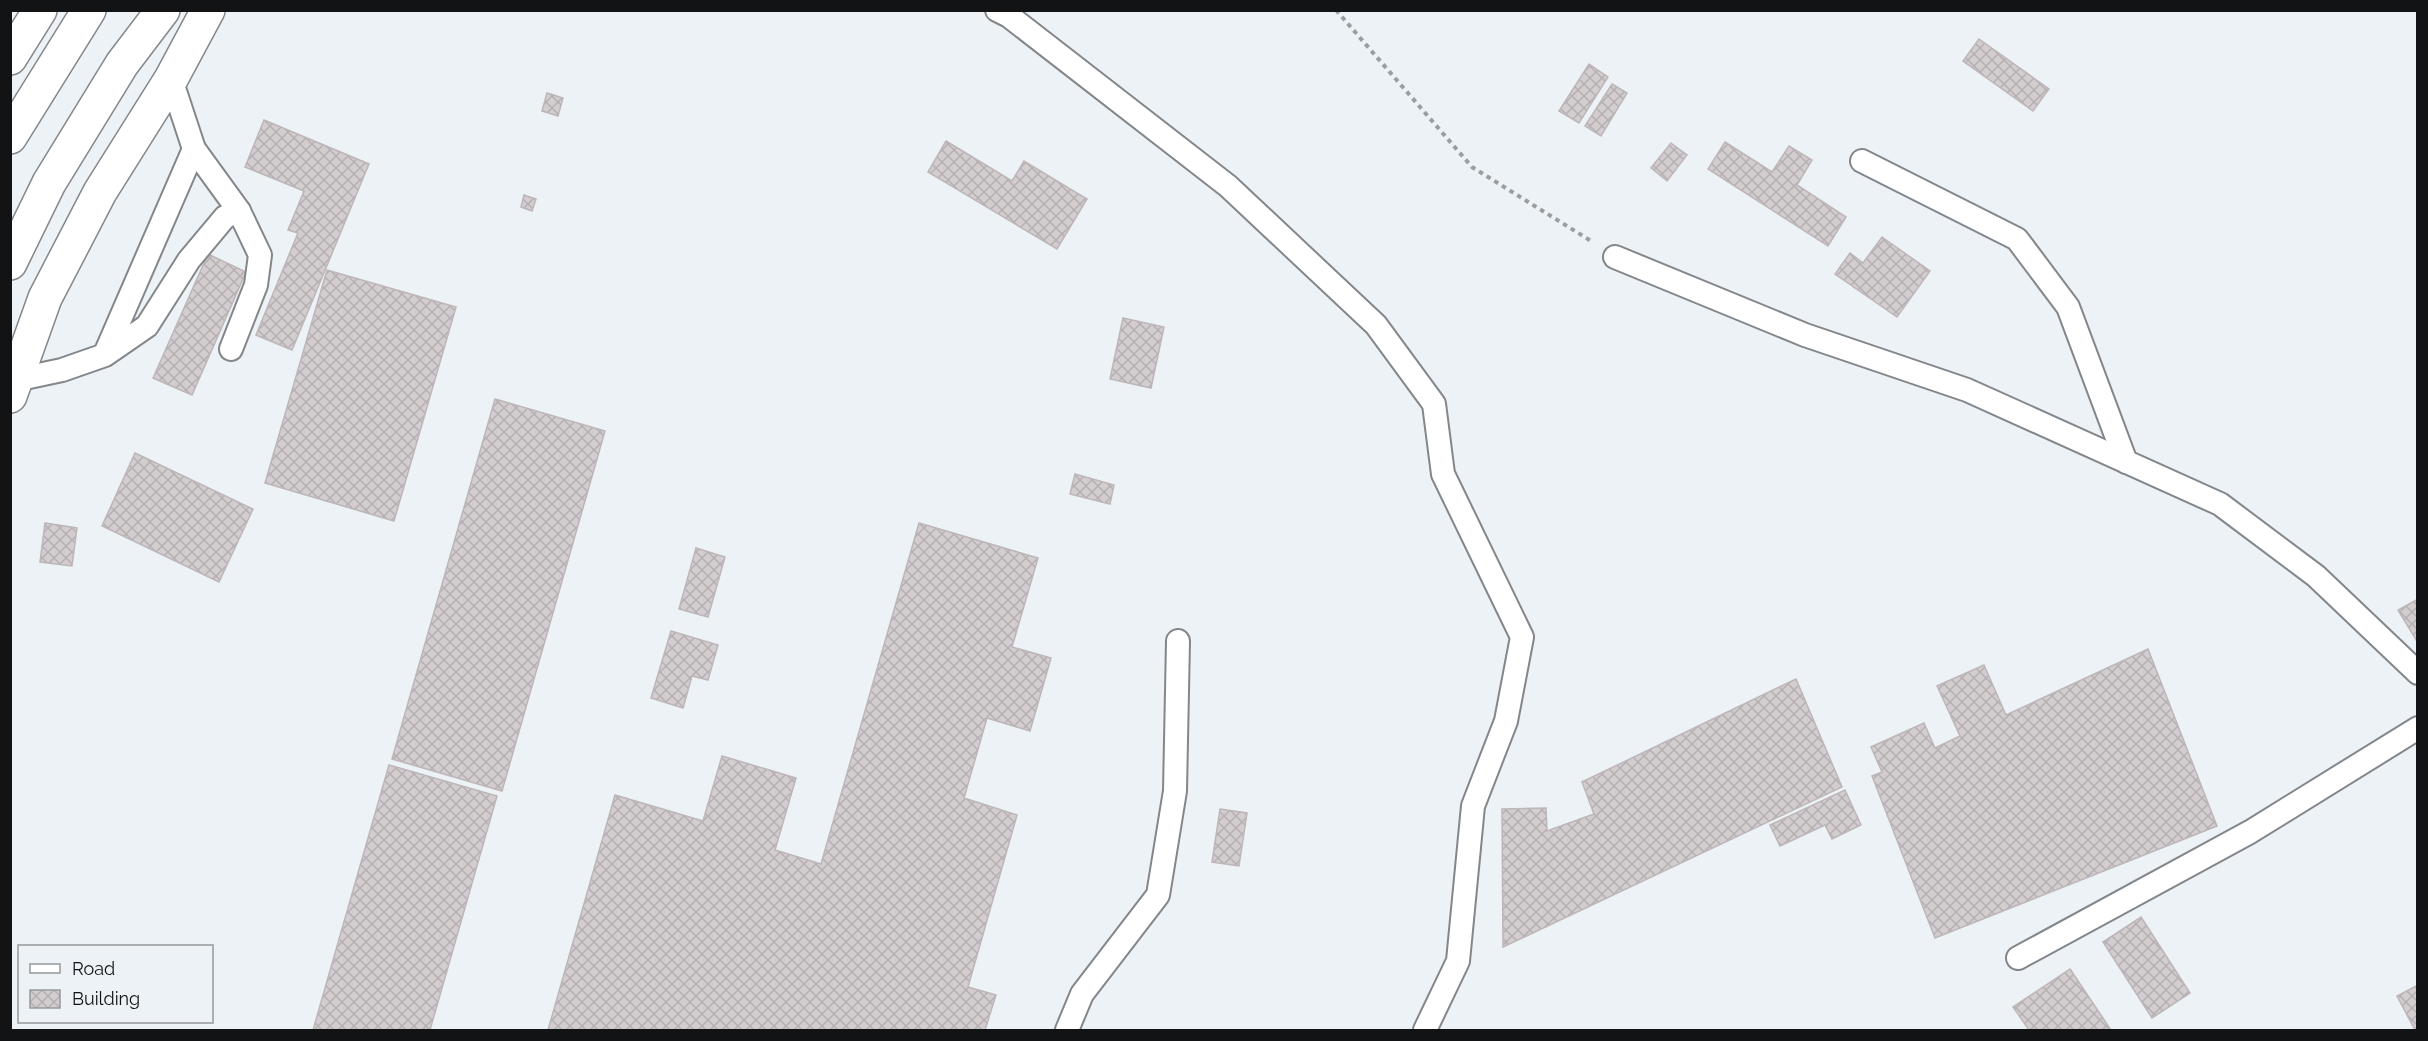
<svg xmlns="http://www.w3.org/2000/svg" width="2428" height="1041" font-family="Raleway,sans-serif">
<style>
.building{fill:url(#building-cross-hatch);stroke:#bdb6b8;stroke-width:1.5}
.lines{fill:none;stroke-linecap:round;stroke-linejoin:round}
.lane-casing{stroke:#83878b;stroke-width:26}
.primary-casing{stroke:#83878b;stroke-width:36}
.highway-casing{stroke:#83878b;stroke-width:36}
.path{stroke:#9a9ea1;stroke-width:4;stroke-dasharray:4.5 4.5;stroke-linecap:butt}
.lane{stroke:#fff;stroke-width:22}
.primary{stroke:#fff;stroke-width:33}
.highway{stroke:#fff;stroke-width:33}
</style>
<defs>
<pattern id="building-cross-hatch" width="8" height="8" patternUnits="userSpaceOnUse" patternTransform="scale(1.5)"><rect width="8" height="8" fill="#d3cdcf"/><path d="M0 0l8 8M0 8l8-8" fill="none" stroke="#b4afb1"/></pattern>
</defs>
<rect width="100%" height="100%" fill="#edf2f6"/>
<!-- building -->
<g class="building">
<polygon points="1979,39 2049,89 2033,111 1963,61"/>
<polygon points="1589,64 1608,77 1579,123 1559,111"/>
<polygon points="1612,84 1627,93 1601,136 1585,126"/>
<polygon points="547,93 563,98 558,116 542,111"/>
<polygon points="264,120 369,164 292,350 256,335 298,233 288,230 304,191 245,167"/>
<polygon points="946,141 1012,181 1024,161 1087,199 1057,249 928,172"/>
<polygon points="1725,142 1772,172 1789,146 1812,160 1797,185 1846,217 1828,246 1708,169"/>
<polygon points="1671,143 1687,155 1667,181 1651,168"/>
<polygon points="524,195 536,199 532,211 521,207"/>
<polygon points="1882,237 1930,271 1897,317 1835,274 1850,253 1863,263"/>
<polygon points="208,254 246,272 192,395 153,378"/>
<polygon points="327,270 456,307 394,521 265,483"/>
<polygon points="1123,318 1164,327 1151,388 1110,379"/>
<polygon points="495,399 605,431 502,791 392,759"/>
<polygon points="135,453 253,509 219,582 102,526"/>
<polygon points="1075,474 1114,485 1110,504 1070,494"/>
<polygon points="45,523 77,528 72,566 40,562"/>
<polygon points="919,523 1038,558 1012,647 1051,658 1030,731 987,718 964,798 1017,815 968,987 996,995 985,1030 548,1030 615,795 703,821 722,756 796,778 775,850 821,864"/>
<polygon points="696,548 725,557 708,617 679,609"/>
<polygon points="2418,599 2418,643 2398,610"/>
<polygon points="671,631 718,645 708,680 692,676 683,708 651,698"/>
<polygon points="2148,649 2217,826 1935,938 1872,776 1882,772 1871,747 1924,723 1935,748 1960,736 1937,686 1984,665 2006,715"/>
<polygon points="1796,679 1842,787 1503,947 1502,809 1546,808 1547,831 1594,814 1582,782"/>
<polygon points="389,765 497,796 430,1030 313,1030"/>
<polygon points="1845,790 1861,825 1832,839 1825,825 1780,846 1770,825"/>
<polygon points="1220,809 1247,813 1239,866 1212,862"/>
<polygon points="2141,917 2190,993 2152,1018 2103,942"/>
<polygon points="2070,969 2111,1030 2029,1030 2013,1007"/>
<polygon points="2418,985 2418,1030 2415,1030 2397,996"/>
</g>
<g class="lines">
<defs>
<g id="lane">
<polyline points="997,10 1009,16 1228,186 1376,325 1434,404 1443,474 1522,637 1506,721 1473,806 1458,961 1425,1030"/>
<polyline points="171,79 194,149 239,211 260,255 256,285 231,349"/>
<polyline points="1862,161 2017,239 2068,307 2126,462"/>
<polyline points="1615,257 1805,335 1967,390 2220,504 2316,576 2418,673"/>
<polyline points="105,354 194,149"/>
<polyline points="15,380 62,370 105,355 147,326 189,260 225,217 239,211"/>
<polyline points="2018,958 2250,832 2418,728"/>
<polyline points="1067,1030 1082,994 1158,895 1175,791 1178,641"/>
</g>
<g id="primary">
<polyline points="10,58 40,10"/>
<polyline points="10,396 45,298 100,192 171,79 208,10"/>
</g>
<g id="highway">
<polyline points="10,137 89,10"/>
<polyline points="10,263 49,183 122,64 163,10"/>
</g>
</defs>
<!-- lane casing -->
<use href="#lane" class="lane-casing"/>
<!-- primary casing -->
<use href="#primary" class="primary-casing"/>
<!-- highway casing -->
<use href="#highway" class="highway-casing"/>
<!-- path -->
<polyline class="path" points="1336,10 1472,167 1591,241"/>
<!-- lane -->
<use href="#lane" class="lane"/>
<!-- primary -->
<use href="#primary" class="primary"/>
<!-- highway -->
<use href="#highway" class="highway"/>
</g>
<!-- border -->
<rect width="2428" height="1041" fill="none" stroke="#111315" stroke-width="24"/>
<!-- legend -->
<rect x="18" y="945" width="195" height="78" fill="#edf2f6" stroke="#95999c" stroke-width="1.5"/>
<rect x="30" y="964" width="30" height="9" fill="#ffffff" stroke="#95999c" stroke-width="1.5"/>
<text x="72" y="975" font-size="18" fill="#111315">Road</text>
<rect x="30" y="990" width="30" height="18" fill="url(#building-cross-hatch)" stroke="#95999c" stroke-width="1.5"/>
<text x="72" y="1005" font-size="18" fill="#111315">Building</text>
</svg>
